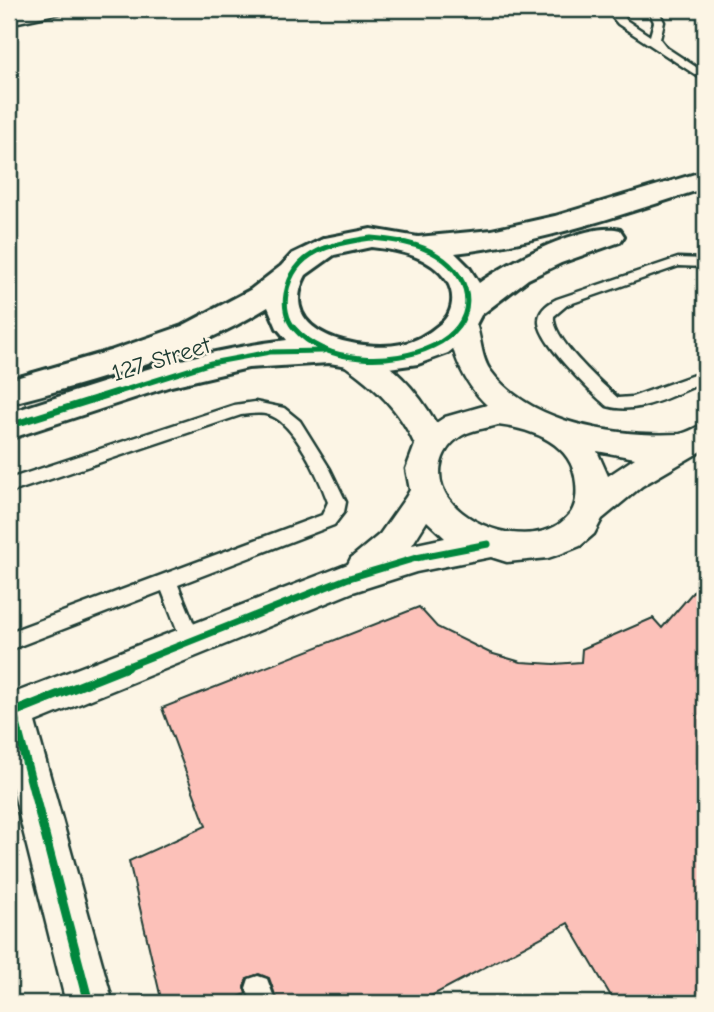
<svg xmlns="http://www.w3.org/2000/svg" width="714" height="1012" font-family="'Comic Neue',sans-serif">
<style>
.building{fill:#fcc1b9;stroke:#1f3d34;stroke-width:2}
.lines{fill:none;stroke-linecap:round;stroke-linejoin:round}
.lane-casing{stroke:#1f3d34;stroke-width:5}
.street-casing{stroke:#1f3d34;stroke-width:5}
.secondary-casing{stroke:#1f3d34;stroke-width:6}
.lane{fill:#fcf5e5;fill-rule:evenodd}
.street{fill:#fcf5e5;fill-rule:evenodd}
.secondary{fill:#fcf5e5;fill-rule:evenodd}
.cycleway-far2-casing{stroke:#fcf5e5;stroke-width:9}
.cycleway-far1-casing{stroke:#fcf5e5;stroke-width:11}
.cycleway-casing{stroke:#fcf5e5;stroke-width:13}
.cycleway-far2{stroke:#00873e;stroke-width:5}
.cycleway-far1{stroke:#00873e;stroke-width:7}
.cycleway{stroke:#00873e;stroke-width:9}
.labels{text-anchor:middle;stroke-width:5;stroke-linejoin:round;paint-order:stroke}
.street-label{font-size:24px;fill:#1f3d34;stroke:#fcf5e5}
</style>
<rect width="100%" height="100%" fill="#fcf5e5"/>
<filter id="ink" filterUnits="userSpaceOnUse"><feTurbulence type="fractalNoise" baseFrequency=".0143" numOctaves="2"/><feDisplacementMap in="SourceGraphic" scale="14" xChannelSelector="R" yChannelSelector="G"/><feConvolveMatrix kernelMatrix="1 2 1 2 8 2 1 2 1" color-interpolation-filters="sRGB"/></filter>
<g filter="url(#ink)">
<!-- building -->
<polygon class="building" points="705,578 705,1003 615,1003 568,923 418,1003 278,1003 269,978 259,974 247,978 244,987 246,994 225,1003 162,1003 129,861 206,826 162,708 419,607 437,627 490,653 521,662 554,664 581,662 582,649 653,618 662,628"/>
<g class="lines">
<defs>
<g id="lane">
<polygon points="612,9 622,9 626,20 650,36 654,22 648,9 658,9 664,22 660,39 667,48 705,73 705,81 618,24 613,18"/>
<path d="M678,258l27,1v8l-26,-1 -112,39 -13,11c-3,22 47,67 64,82l14,-1 73,-26v11c-29,11 -66,34 -98,24 -15,-13 -71,-66 -68,-87 1,-10 10,-16 18,-20z"/>
<path d="M255,402l29,6 16,13 30,48 16,33 -2,10 -10,13 -156,60 23,56 -3,6 -7,3 -7,-3 -22,-56 -153,59v-18l313,-117 6,-13c-8,-23 -34,-80 -59,-87 -9,-3 -19,-1 -28,0l-232,78v-14l225,-74z"/>
<polygon points="258,976 267,979 276,1003 252,1003 246,988 249,979"/>
</g>
<g id="street">
<polygon points="26,9 63,9 60,13 9,24 9,12"/>
<path d="M462,313l10,2c10,17 7,39 18,55 40,55 128,67 190,64 7,-1 18,-8 25,-10v25l-63,37 -40,33 -8,15 -14,12 -20,8 -12,4 -41,4 -16,-5 -75,15 -63,20 -318,130 78,281h-47l-57,-229v-79l339,-131 3,-6 29,-24 26,-37 4,-7 -4,-21 9,-24c-15,-35 -40,-58 -71,-80l-5,-7 5,-7 10,-3c36,10 64,44 82,75l9,-6 42,-12c-24,-23 -35,-50 -39,-83l4,-7zM498,425c34,4 75,18 78,58 1,10 1,22 -6,31 -29,36 -97,18 -121,-15 -17,-23 -9,-54 18,-66 9,-4 21,-5 31,-8zM597,451l38,7 -27,18zM427,521l18,17 -33,7z"/>
</g>
<path id="secondary" d="M705,171v17c-82,26 -164,55 -250,65l13,13 11,17c27,-20 108,-62 141,-53l4,6 -4,6 -59,21 -33,16 -47,36 -10,19 -23,19 -30,11 -44,6 -45,-7 -81,5 -77,18 -162,53v-26c92,-30 182,-62 278,-73l-10,-12 -9,-21c-79,49 -170,73 -259,97v-24l101,-29 72,-25 68,-36 31,-24 11,-12 33,-16 46,-9 47,8 74,-7 63,-14zM371,247c28,3 59,9 76,34 9,15 6,33 -7,43 -12,10 -23,17 -38,20 -41,8 -128,-9 -96,-69l28,-20z"/>
</defs>
<!-- lane casing -->
<use href="#lane" class="lane-casing"/>
<!-- street casing -->
<use href="#street" class="street-casing"/>
<!-- secondary casing -->
<use href="#secondary" class="secondary-casing"/>
<!-- lane -->
<use href="#lane" class="lane"/>
<!-- street -->
<use href="#street" class="street"/>
<!-- secondary -->
<use href="#secondary" class="secondary"/>
<defs>
<g id="cycleway-far2">
<path d="M371,238c23,2 47,5 66,17 40,25 41,70 -4,91 -40,19 -107,19 -139,-18 -8,-9 -10,-23 -8,-34 7,-44 48,-51 85,-56z"/>
<polyline points="112,394 211,363 270,352 323,351"/>
</g>
<g id="cycleway-far1">
<polyline points="9,426 117,392"/>
<polyline points="123,668 346,579 416,558 488,544"/>
</g>
<g id="cycleway">
<polyline points="13,712 89,1003"/>
<polyline points="9,714 127,667"/>
</g>
</defs>
<!-- cycleway-far2 casing -->
<use href="#cycleway-far2" class="cycleway-far2-casing"/>
<!-- cycleway-far1 casing -->
<use href="#cycleway-far1" class="cycleway-far1-casing"/>
<!-- cycleway casing -->
<use href="#cycleway" class="cycleway-casing"/>
<!-- cycleway-far2 -->
<use href="#cycleway-far2" class="cycleway-far2"/>
<!-- cycleway-far1 -->
<use href="#cycleway-far1" class="cycleway-far1"/>
<!-- cycleway -->
<use href="#cycleway" class="cycleway"/>
</g>
</g>
<g class="labels">
<!-- street labels -->
<g class="street-label">
<text transform="translate(161 359) rotate(-17)" y="8">127 Street</text>
</g>
</g>
<!-- margin -->
<rect width="714" height="1012" fill="none" stroke="#fcf5e5" stroke-width="35"/>
<rect x="18" y="18" width="679" height="977" fill="none" stroke="#1f3d34" stroke-width="2.5" filter="url(#ink)"/>
</svg>
